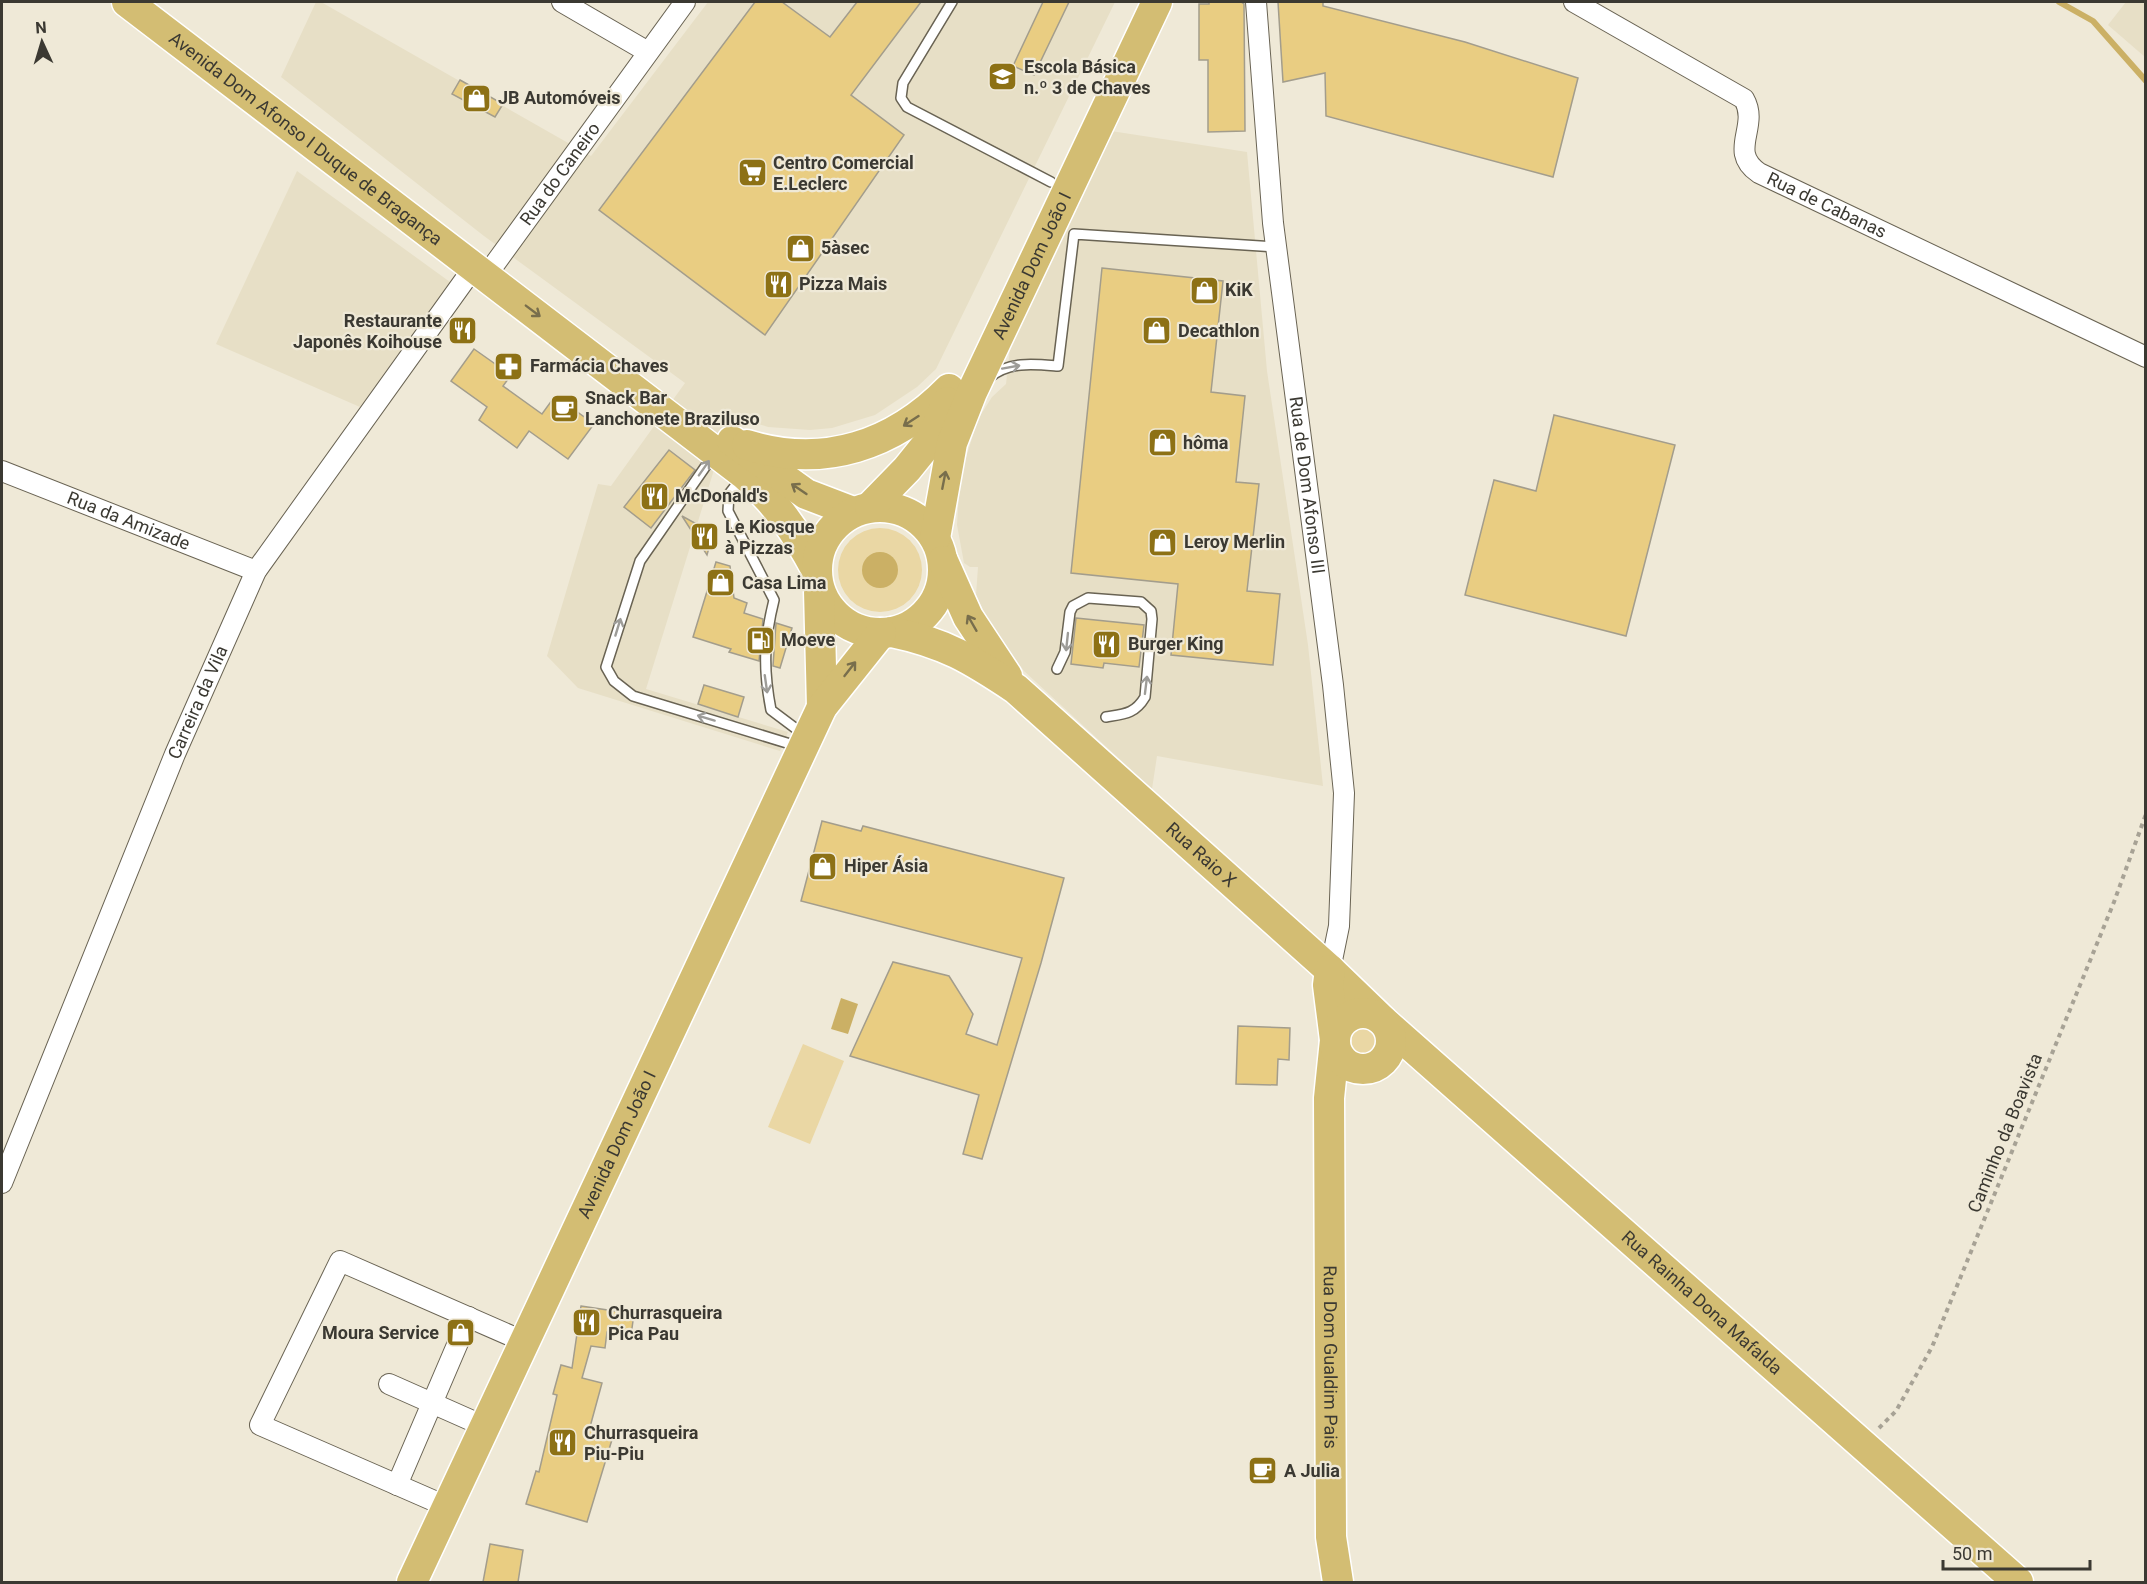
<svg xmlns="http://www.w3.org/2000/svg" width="2147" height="1584" font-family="Roboto,sans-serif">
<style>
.built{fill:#e7dfc6}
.green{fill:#ead7a4}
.water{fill:#cbb065}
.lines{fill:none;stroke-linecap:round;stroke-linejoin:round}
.stream{stroke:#cbb065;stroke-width:6}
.building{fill:#e9cd82;stroke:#a39d8c;stroke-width:1.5}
.lane-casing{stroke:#696353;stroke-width:12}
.street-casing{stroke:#696353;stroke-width:22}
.primary-casing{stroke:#fff;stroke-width:33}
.path{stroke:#a7a295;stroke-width:4;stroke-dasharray:4.5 4.5;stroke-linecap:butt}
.lane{stroke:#fff;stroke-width:9}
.street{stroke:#fff;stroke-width:20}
.primary{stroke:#d3bd73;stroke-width:30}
.oneway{stroke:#786e4c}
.oneway2{stroke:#9d9c98}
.labels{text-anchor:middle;stroke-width:4.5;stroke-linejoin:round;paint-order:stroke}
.poi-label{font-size:18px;font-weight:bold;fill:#3b3932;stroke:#efe9d7;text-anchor:start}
.street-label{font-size:18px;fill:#3b3932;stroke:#efe9d7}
</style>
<rect width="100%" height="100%" fill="#efe9d7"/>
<!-- built -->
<g class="built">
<polygon points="316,2 321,2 591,156 708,2 1115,2 936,369 917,387 875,415 832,428 810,430 768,427 731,415 646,689 788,732 780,751 578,688 547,656 598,484 611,486 685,383 484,236 281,77"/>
<polygon points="2126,2 2145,2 2145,57 2108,25"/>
<polygon points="1111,131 1247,152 1267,371 1308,645 1323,786 1157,756 1152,789 1024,671 990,624 976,595 978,567 970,567 964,563 957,525 960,477 978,419 992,397 1006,384 1010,348"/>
<polygon points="297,171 450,282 360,407 216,344"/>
</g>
<!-- green -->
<g class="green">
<circle cx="880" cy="570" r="42"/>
<circle cx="1363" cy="1041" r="18"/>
<polygon points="803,1044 844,1061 810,1144 768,1127"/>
</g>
<!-- water -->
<g class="water">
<circle cx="880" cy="570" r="18"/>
<polygon points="841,998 858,1004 848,1034 831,1029"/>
</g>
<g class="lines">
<!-- stream -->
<polyline class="stream" points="2059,2 2093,21 2146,81"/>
</g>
<!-- building -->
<g class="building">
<polygon points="755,2 782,2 830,37 857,2 921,2 851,95 904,135 765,335 599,210"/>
<polygon points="1043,2 1069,2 1034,75 1013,66"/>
<polygon points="1209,2 1241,2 1244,4 1245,131 1208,132 1208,60 1199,60 1199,4 1209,4"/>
<polygon points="1278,2 1323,2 1323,6 1465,42 1578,78 1553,177 1326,116 1325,73 1283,82"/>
<polygon points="460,80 503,104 495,117 452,94"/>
<polygon points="1102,268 1223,281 1211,392 1245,396 1236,482 1259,484 1247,591 1280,594 1273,665 1171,655 1178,584 1071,573"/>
<polygon points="474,349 511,375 503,386 542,414 555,396 594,424 568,459 529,431 517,448 479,420 487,407 451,381"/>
<polygon points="1554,415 1675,445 1626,636 1465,595 1494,480 1536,491"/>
<polygon points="669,450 695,470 651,528 624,507"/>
<polygon points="682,516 713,533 707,555"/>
<polygon points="716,562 730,566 734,598 747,603 744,613 763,619 759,661 729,652 731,649 693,637"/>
<polygon points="1076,618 1144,625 1139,667 1104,663 1103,668 1071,664"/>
<polygon points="776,623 792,628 780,668 773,666"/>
<polygon points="704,685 744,697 738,717 698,704"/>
<polygon points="822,821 861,831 863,826 1064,878 1041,963 982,1159 963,1154 979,1095 850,1056 893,962 949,976 973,1014 966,1034 997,1045 1022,958 801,901"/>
<polygon points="1238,1026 1290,1028 1289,1060 1278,1059 1277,1085 1236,1084"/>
<polygon points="581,1306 634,1314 631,1335 607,1332 605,1348 591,1346 582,1378 602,1383 590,1427 614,1433 587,1522 526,1504 536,1471 539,1472 557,1395 553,1394 561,1365 572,1368"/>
<polygon points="490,1544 523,1550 518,1582 483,1582"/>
</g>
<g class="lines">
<defs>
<g id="lane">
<polyline points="952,2 903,83 901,98 907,107 1051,182"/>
<path d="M990,377c20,-16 44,-13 68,-11l16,-132 202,13"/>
<polyline points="712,457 640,561 606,667 614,681 633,696 800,747"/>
<path d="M743,476l-14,18 -1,17 46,89c-10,40 -11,69 -3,110l32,24"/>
<path d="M1057,669l8,-17 5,-40 3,-6 15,-8 53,4 10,9 1,8 -7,78c-10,17 -21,17 -39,20"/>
</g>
<g id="street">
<polyline points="562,2 648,52"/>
<path id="s1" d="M1256,2l17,221 60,462 11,108 -5,133 -9,44"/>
<path id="s2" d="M1574,2l170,97c16,28 -17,52 15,74l387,184"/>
<path id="s3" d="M486,276l199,-274"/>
<path id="s4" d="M2,471l254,100"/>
<path id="s5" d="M2,1183l173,-429 81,-183 218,-304"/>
<polyline points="389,1384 486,1427"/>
<polyline points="397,1485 469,1317"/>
<polyline points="448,1507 260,1425 340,1261 525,1342"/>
</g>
<g id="primary">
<path id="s6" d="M127,2l617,472c32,28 52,58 72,95"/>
<polyline points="732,441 806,494 853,512"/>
<path d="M747,445c77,24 147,0 202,-56"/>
<circle cx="880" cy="570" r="63"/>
<polyline points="870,507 907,469 932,438 947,402"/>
<path id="s7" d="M935,538l17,-95 20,-51 185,-390"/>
<polyline points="943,561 968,617 1007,676"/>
<polyline points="819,590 822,707"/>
<path id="s8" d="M892,632c53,11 79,27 124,57l314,281 54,52 634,560"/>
<path id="s9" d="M1330,970l-2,15 7,55 -6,58 2,439 7,45"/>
<circle cx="1363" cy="1041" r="28"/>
<path id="s10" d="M412,1582l410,-875 59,-74"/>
</g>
</defs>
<!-- lane casing -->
<use href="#lane" class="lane-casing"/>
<!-- street casing -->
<use href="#street" class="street-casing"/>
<!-- primary casing -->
<use href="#primary" class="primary-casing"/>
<!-- path -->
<polyline class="path" points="1879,1428 1896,1411 1932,1347 2114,902 2146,814"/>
<!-- lane -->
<use href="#lane" class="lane"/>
<!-- street -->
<use href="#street" class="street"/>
<!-- primary -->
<use href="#primary" class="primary"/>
</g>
<!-- one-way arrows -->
<defs><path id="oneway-shaft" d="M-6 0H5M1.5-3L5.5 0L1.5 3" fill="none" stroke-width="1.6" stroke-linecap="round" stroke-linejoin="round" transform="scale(1.5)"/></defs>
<g class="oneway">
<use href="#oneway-shaft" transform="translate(533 311) rotate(37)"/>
<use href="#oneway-shaft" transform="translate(911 421) rotate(147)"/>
<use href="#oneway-shaft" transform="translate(944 480) rotate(-79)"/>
<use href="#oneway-shaft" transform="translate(799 489) rotate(-146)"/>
<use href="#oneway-shaft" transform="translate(972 623) rotate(-120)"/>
<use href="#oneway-shaft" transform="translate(850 669) rotate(-52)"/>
</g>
<g class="oneway2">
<use href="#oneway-shaft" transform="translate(1011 367) rotate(-10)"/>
<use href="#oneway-shaft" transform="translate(704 468) rotate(-55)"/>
<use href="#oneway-shaft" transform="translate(618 627) rotate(-73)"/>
<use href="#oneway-shaft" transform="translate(1067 642) rotate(96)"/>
<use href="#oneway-shaft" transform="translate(766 684) rotate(82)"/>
<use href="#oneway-shaft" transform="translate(1146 685) rotate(-83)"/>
<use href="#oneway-shaft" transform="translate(706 718) rotate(-163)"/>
</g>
<!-- icons -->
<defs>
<symbol id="school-square" viewBox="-11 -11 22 22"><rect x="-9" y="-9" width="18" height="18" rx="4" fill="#8d7115" stroke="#efe9d7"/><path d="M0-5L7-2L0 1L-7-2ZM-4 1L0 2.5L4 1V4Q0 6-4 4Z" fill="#fff"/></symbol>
<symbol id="shop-square" viewBox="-11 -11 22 22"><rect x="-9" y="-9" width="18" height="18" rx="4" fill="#8d7115" stroke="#efe9d7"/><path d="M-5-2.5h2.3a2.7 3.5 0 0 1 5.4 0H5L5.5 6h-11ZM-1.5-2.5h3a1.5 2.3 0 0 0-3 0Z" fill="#fff"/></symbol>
<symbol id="supermarket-square" viewBox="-11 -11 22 22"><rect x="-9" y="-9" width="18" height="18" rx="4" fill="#8d7115" stroke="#efe9d7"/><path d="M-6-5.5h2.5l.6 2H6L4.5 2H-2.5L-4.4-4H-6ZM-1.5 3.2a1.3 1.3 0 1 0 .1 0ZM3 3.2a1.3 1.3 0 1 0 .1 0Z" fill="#fff"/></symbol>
<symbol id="restaurant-square" viewBox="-11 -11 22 22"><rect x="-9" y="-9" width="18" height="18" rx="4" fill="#8d7115" stroke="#efe9d7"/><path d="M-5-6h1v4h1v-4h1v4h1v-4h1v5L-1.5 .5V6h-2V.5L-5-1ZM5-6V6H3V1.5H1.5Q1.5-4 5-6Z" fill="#fff"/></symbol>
<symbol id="pharmacy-square" viewBox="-11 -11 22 22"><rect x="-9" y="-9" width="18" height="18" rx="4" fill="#8d7115" stroke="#efe9d7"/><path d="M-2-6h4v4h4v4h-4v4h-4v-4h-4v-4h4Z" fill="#fff"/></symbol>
<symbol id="cafe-square" viewBox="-11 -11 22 22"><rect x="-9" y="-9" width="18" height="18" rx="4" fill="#8d7115" stroke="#efe9d7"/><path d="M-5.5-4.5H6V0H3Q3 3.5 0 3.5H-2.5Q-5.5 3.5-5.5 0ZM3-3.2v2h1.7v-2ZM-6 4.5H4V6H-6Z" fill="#fff"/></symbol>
<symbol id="fuel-square" viewBox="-11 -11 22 22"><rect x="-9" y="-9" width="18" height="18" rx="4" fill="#8d7115" stroke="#efe9d7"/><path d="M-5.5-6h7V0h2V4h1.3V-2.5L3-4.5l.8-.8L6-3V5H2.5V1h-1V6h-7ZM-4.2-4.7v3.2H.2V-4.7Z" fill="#fff"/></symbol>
</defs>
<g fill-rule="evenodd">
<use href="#school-square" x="986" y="60" width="33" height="33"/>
<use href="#shop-square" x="460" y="82" width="33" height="33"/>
<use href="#supermarket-square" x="736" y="156" width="33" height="33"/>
<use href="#shop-square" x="784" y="232" width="33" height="33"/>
<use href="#restaurant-square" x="762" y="268" width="33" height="33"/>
<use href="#shop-square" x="1188" y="274" width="33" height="33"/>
<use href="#restaurant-square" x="446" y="314" width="33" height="33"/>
<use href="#shop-square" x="1140" y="314" width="33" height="33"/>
<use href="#pharmacy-square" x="492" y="350" width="33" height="33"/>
<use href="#cafe-square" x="548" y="392" width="33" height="33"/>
<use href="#shop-square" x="1146" y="426" width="33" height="33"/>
<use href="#restaurant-square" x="638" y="480" width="33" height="33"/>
<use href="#restaurant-square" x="688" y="520" width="33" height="33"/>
<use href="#shop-square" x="1146" y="526" width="33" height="33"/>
<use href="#shop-square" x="704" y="566" width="33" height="33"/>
<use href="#fuel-square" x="744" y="624" width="33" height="33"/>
<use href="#restaurant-square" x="1090" y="628" width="33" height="33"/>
<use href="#shop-square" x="806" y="850" width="33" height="33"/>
<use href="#restaurant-square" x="570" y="1306" width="33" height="33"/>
<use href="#shop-square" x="444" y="1316" width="33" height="33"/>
<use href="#restaurant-square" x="546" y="1426" width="33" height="33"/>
<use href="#cafe-square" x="1246" y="1454" width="33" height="33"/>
</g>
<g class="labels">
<!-- poi labels -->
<g class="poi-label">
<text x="1024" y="73">Escola Básica<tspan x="1024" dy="21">n.º 3 de Chaves</tspan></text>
<text x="498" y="104">JB Automóveis</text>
<text x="773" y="169">Centro Comercial<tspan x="773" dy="21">E.Leclerc</tspan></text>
<text x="821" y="254">5àsec</text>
<text x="799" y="290">Pizza Mais</text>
<text x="1225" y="296">KiK</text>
<text x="442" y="327" text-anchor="end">Restaurante<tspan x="442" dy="21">Japonês Koihouse</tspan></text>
<text x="1178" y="337">Decathlon</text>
<text x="530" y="372">Farmácia Chaves</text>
<text x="585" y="404">Snack Bar<tspan x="585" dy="21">Lanchonete Braziluso</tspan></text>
<text x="1183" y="449">hôma</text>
<text x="675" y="502">McDonald's</text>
<text x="725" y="533">Le Kiosque<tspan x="725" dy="21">à Pizzas</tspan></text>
<text x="1184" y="548">Leroy Merlin</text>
<text x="742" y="589">Casa Lima</text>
<text x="781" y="646">Moeve</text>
<text x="1128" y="650">Burger King</text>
<text x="844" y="872">Hiper Ásia</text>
<text x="608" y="1319">Churrasqueira<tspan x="608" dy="21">Pica Pau</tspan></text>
<text x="439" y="1339" text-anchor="end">Moura Service</text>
<text x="584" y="1439">Churrasqueira<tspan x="584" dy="21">Piu-Piu</tspan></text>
<text x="1284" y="1477">A Julia</text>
</g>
<!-- street labels -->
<g class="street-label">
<text dy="6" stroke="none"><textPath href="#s6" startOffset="225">Avenida Dom Afonso I Duque de Bragança</textPath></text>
<text dy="6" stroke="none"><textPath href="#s3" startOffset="126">Rua do Caneiro</textPath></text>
<text dy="6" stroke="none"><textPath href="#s2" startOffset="351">Rua de Cabanas</textPath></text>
<text dy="6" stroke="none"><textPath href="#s7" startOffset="291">Avenida Dom João I</textPath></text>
<text dy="6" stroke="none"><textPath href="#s1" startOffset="486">Rua de Dom Afonso III</textPath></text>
<text dy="6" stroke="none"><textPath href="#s4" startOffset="136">Rua da Amizade</textPath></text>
<text dy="6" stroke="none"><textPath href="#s5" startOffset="519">Carreira da Vila</textPath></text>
<text dy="6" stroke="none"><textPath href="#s8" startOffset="386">Rua Raio X</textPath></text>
<text transform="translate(2005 1133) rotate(-68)" y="6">Caminho da Boavista</text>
<text dy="6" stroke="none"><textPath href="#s10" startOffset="483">Avenida Dom João I</textPath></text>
<text dy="6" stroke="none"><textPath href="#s8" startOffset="1058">Rua Rainha Dona Mafalda</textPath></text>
<text dy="6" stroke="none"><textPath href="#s9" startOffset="388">Rua Dom Gualdim Pais</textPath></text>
</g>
</g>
<!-- border -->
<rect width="2147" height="1584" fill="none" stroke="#3b3932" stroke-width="6"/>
<!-- north arrow -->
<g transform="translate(42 42) rotate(356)" stroke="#efe9d7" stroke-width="4.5" paint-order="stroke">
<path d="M0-4.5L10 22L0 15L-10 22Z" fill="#3b3932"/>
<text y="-9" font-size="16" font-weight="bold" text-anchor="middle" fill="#3b3932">N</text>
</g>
<!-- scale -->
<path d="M1943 1560v9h147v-9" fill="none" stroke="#3b3932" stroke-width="3"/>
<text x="1952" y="1560" font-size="18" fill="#3b3932" stroke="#efe9d7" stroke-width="4.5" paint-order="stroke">50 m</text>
</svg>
